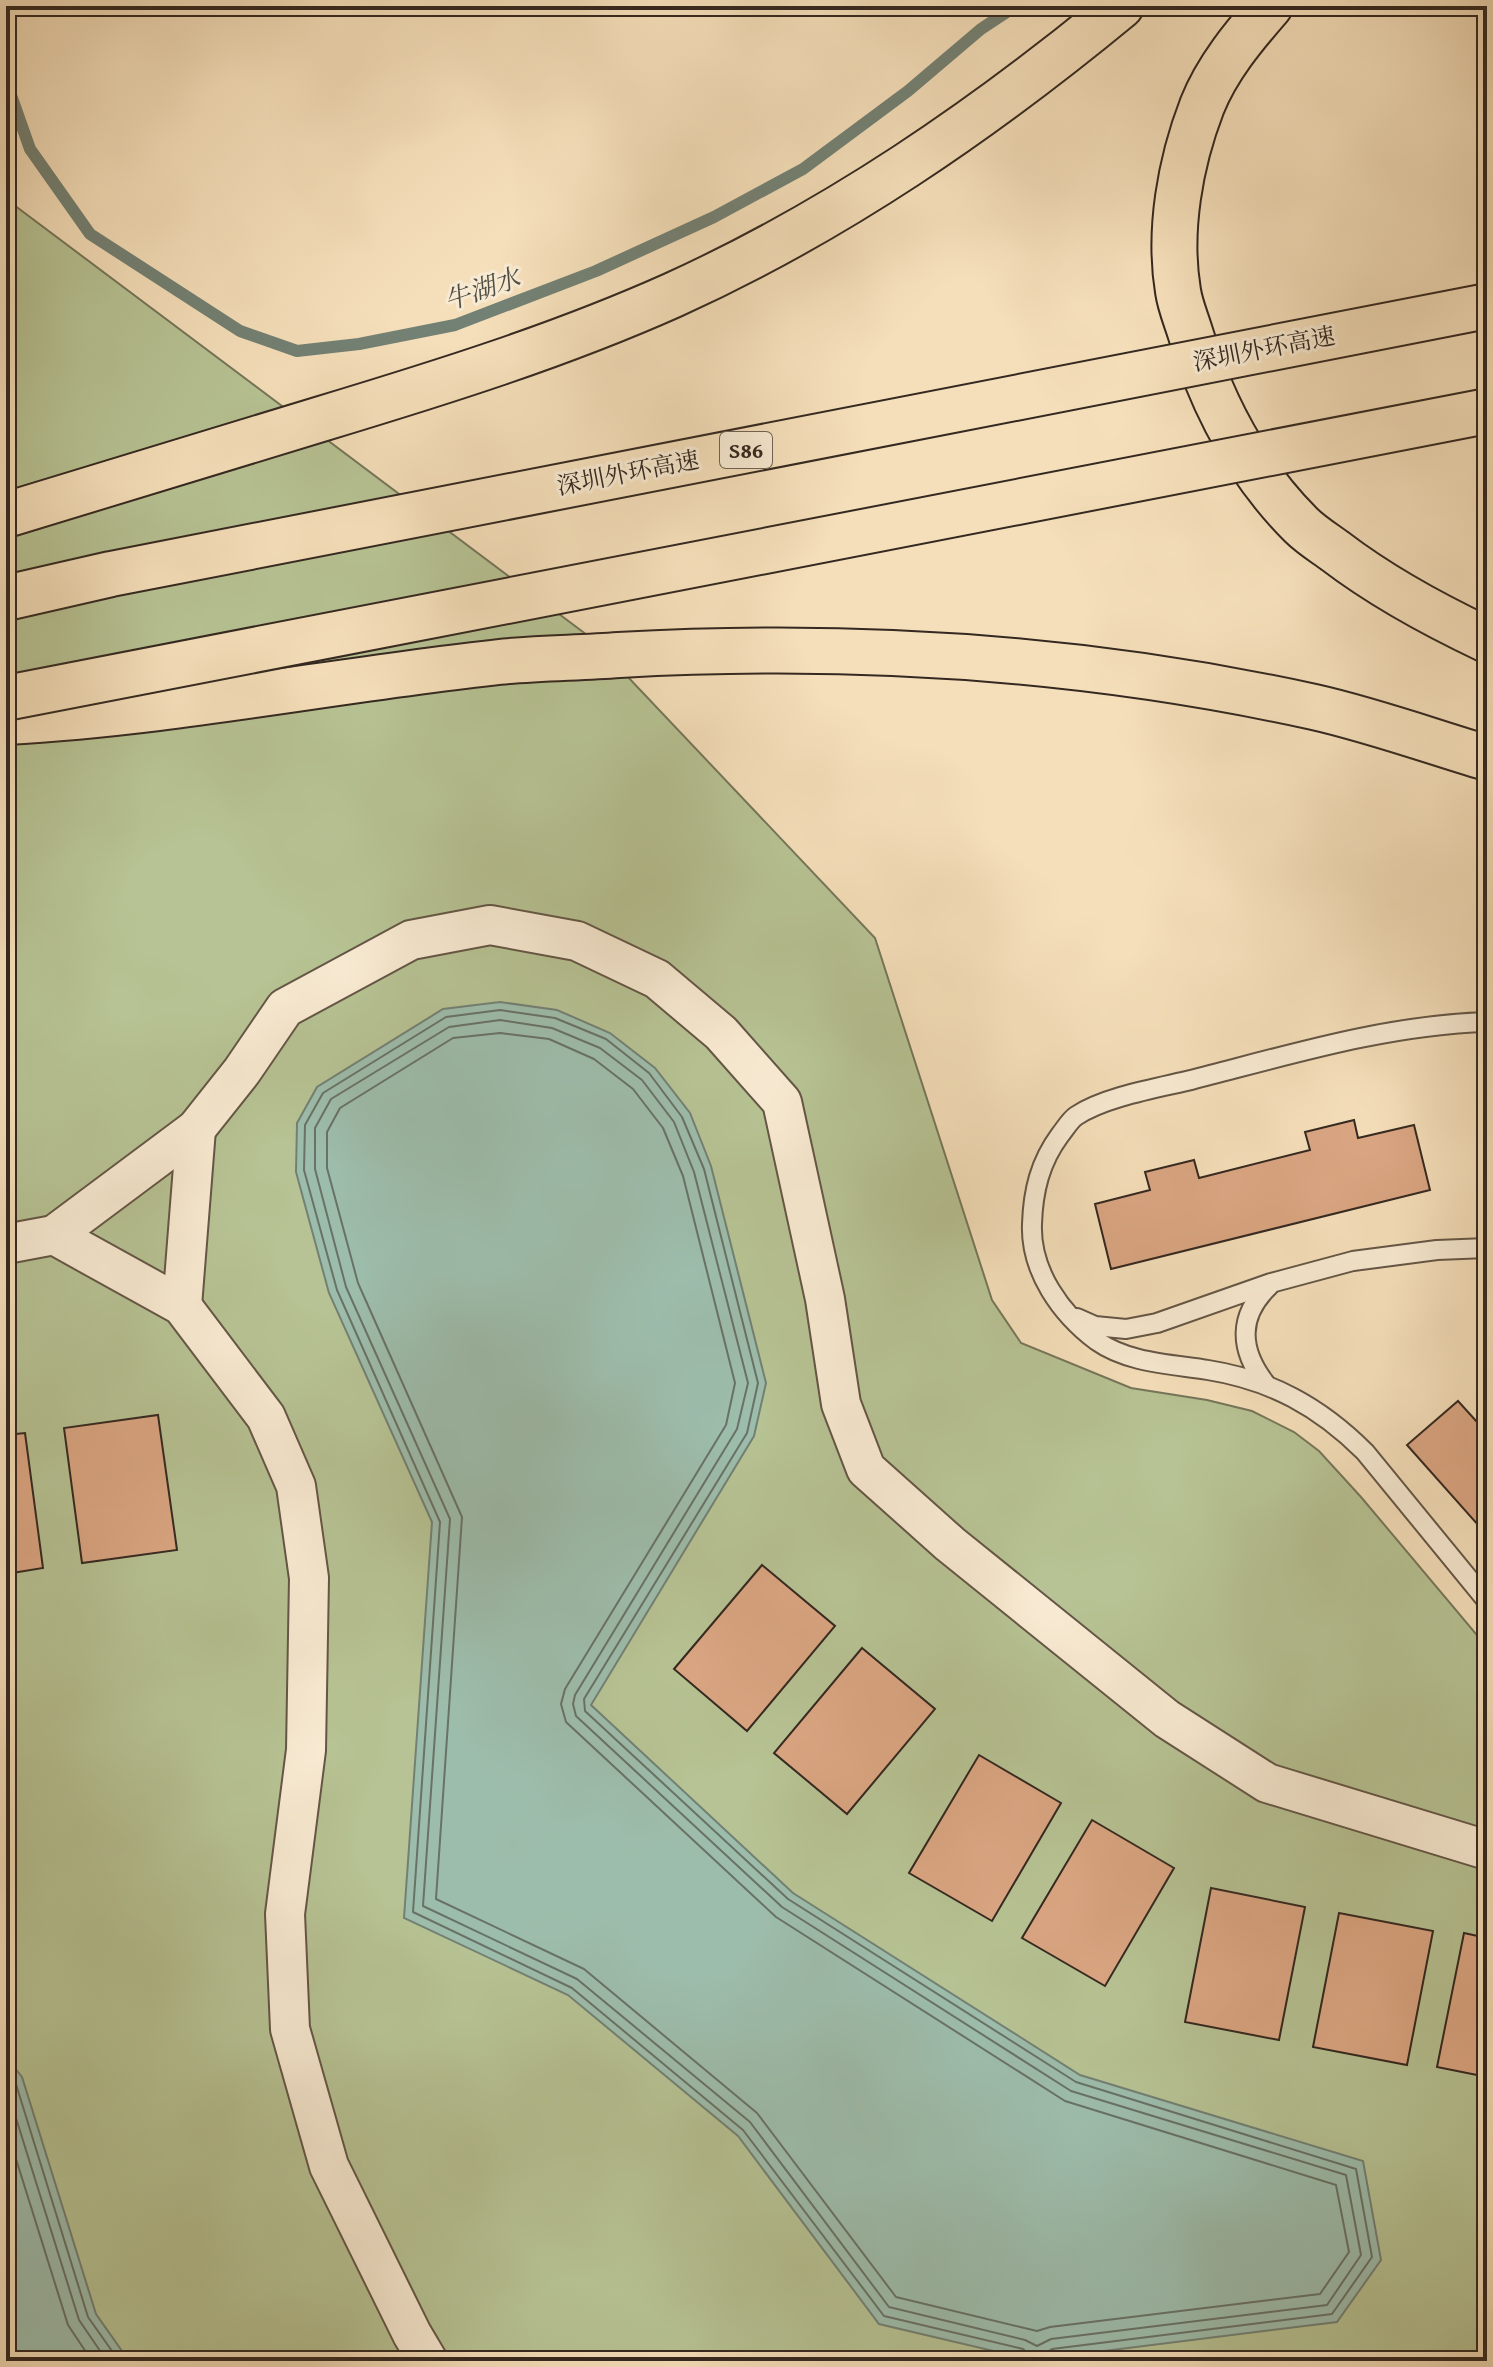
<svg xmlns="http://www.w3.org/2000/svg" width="1493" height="2367" font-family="'Gentium Book Plus','Noto Serif SC',serif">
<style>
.green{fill:#b7c394;stroke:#76765a;stroke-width:2}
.water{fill:#9dbdac;stroke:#738174;stroke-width:2}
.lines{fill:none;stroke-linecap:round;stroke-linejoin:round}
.shore{stroke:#687266;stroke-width:2}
.stream{stroke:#738174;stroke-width:12}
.building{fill:#dba683;stroke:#342820;stroke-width:2}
.lane-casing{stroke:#645646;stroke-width:22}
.street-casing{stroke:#645646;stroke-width:42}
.highway-casing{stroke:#342820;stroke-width:48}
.lane{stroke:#f8ead2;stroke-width:18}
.street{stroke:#f8ead2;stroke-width:38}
.highway{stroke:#f5dfba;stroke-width:44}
.highway-bridge-casing{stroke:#342820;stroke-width:48;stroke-linecap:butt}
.highway-bridge{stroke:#f5dfba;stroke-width:44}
.labels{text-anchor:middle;stroke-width:6;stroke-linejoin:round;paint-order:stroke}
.shield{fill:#f8ead2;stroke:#6f6255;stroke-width:2}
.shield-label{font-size:22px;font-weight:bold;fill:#342820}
.street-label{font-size:24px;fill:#342820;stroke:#f8ead2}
.water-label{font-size:26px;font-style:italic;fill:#4e4d43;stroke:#f8ead2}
</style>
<rect width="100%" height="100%" fill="#f5dfba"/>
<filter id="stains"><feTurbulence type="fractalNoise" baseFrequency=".0025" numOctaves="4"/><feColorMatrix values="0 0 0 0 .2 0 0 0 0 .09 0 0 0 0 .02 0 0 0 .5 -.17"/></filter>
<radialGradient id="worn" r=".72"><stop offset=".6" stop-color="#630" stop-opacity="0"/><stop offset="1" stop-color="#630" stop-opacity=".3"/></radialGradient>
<!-- green -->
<polygon class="green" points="6,199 591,638 875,938 992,1300 1021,1343 1131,1388 1207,1400 1252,1411 1294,1432 1319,1451 1361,1497 1487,1647 1487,2361 6,2361"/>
<!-- water -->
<g class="water">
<polygon points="500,1002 557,1010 610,1033 655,1068 690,1113 711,1166 766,1383 754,1436 591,1705 793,1893 1080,2075 1363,2161 1381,2260 1337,2322 1032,2360 879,2324 738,2136 568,1995 404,1918 432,1522 329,1293 296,1172 297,1123 317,1087 443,1009"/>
<polygon points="6,2057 22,2077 96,2314 129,2361 6,2361"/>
</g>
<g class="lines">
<!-- shore -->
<g class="shore">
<polygon points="500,1020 552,1028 600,1048 642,1080 674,1122 694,1172 748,1383 737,1429 575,1695 573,1704 576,1716 782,1907 1071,2091 1346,2175 1361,2255 1327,2305 1051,2339 1037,2346 1025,2340 889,2307 750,2122 577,1979 423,1906 450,1519 346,1287 315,1169 315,1128 331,1099 449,1027"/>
<polygon points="500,1033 549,1039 594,1059 633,1089 663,1128 683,1176 735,1383 726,1425 565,1689 561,1704 566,1722 776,1917 1065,2101 1336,2185 1349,2252 1320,2294 1050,2327 1037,2331 896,2297 757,2113 584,1969 436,1899 462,1517 358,1283 327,1168 327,1132 340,1108 453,1038"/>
<polyline points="6,2070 15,2081 88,2317 119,2361"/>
<polyline points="6,2086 79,2320 107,2361"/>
<polyline points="6,2127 68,2325 92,2361"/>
<polyline points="1030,2361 1029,2354 1023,2349 884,2316 743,2130 572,1988 413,1912 440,1522 337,1290 304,1170 305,1125 323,1093 446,1017 500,1010 555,1018 606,1039 649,1073 682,1117 704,1169 758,1383 747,1433 584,1699 585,1711 788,1899 1076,2082 1356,2169 1372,2257 1332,2314 1052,2349 1045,2353 1044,2361"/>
</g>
<!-- stream -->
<polyline class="stream" points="6,81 30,149 90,234 240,331 297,351 359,344 455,325 596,271 714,217 803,169 908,91 981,29 1016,6"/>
</g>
<!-- building -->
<g class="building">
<polygon points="1354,1120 1358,1138 1414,1125 1430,1190 1111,1269 1095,1204 1150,1190 1145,1172 1194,1160 1199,1178 1310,1150 1305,1132"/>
<polygon points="1482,1132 1487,1133 1487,1169 1479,1168"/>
<polygon points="1458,1401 1487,1433 1487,1535 1407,1445"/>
<polygon points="158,1415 177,1550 82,1563 64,1428"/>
<polygon points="25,1433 43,1568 6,1574 6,1435"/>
<polygon points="762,1565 835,1626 747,1731 674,1669"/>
<polygon points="862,1648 935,1709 847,1814 774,1753"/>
<polygon points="979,1755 1061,1803 992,1921 909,1873"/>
<polygon points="1092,1820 1174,1868 1105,1986 1022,1938"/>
<polygon points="1211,1888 1305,1907 1279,2040 1185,2022"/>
<polygon points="1339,1913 1433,1931 1407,2065 1313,2047"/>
<polygon points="1464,1933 1487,1938 1487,2077 1437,2067"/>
</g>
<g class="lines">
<defs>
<g id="lane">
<path d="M1487,1022c-101,3 -198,33 -296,58 -34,8 -87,17 -115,36 -6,4 -11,13 -16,19 -20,27 -27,56 -28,89 -2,47 29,90 65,117 31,22 74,23 111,29 63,10 112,37 157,82l122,149"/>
<polyline points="1077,1318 1095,1326 1126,1329 1157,1323 1271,1283 1353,1261 1437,1250 1487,1248"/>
<path d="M1265,1383c-26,-34 -27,-67 4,-97"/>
</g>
<g id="street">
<polyline points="54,1235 182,1306 266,1417 296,1486 309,1578 306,1750 285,1914 290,2029 329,2166 412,2334 428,2361"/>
<polyline points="6,1244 54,1235 196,1129 242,1071 285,1008 411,940 490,925 577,941 657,979 721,1033 782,1102 825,1299 841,1404 866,1469 950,1544 1167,1719 1267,1783 1487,1850"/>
<polyline points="182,1306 196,1129"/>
</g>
<g id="highway">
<path d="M1270,6c-26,30 -53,62 -68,100 -22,57 -34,125 -24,185 2,14 8,28 12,41 22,72 58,140 111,193 10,10 23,18 34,26 47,36 99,64 152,89"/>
<path d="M6,515c105,-32 210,-64 315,-96 119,-36 238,-73 352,-124 163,-74 310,-175 448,-289"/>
<path d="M6,722c165,-9 328,-42 493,-60 39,-4 80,-4 120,-7 233,-13 467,2 695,52 58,13 116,34 173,51"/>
</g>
</defs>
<!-- lane casing -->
<use href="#lane" class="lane-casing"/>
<!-- street casing -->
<use href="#street" class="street-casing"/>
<!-- highway casing -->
<use href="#highway" class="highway-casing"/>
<!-- lane -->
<use href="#lane" class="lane"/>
<!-- street -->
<use href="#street" class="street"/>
<!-- highway -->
<use href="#highway" class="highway"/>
<defs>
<g id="highway-bridge">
<polyline points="6,598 111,574 1487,306"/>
<polyline points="6,698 1487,411"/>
</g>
</defs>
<!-- highway-bridge casing -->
<use href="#highway-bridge" class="highway-bridge-casing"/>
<!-- highway-bridge -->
<use href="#highway-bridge" class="highway-bridge"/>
</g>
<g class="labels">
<!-- shield labels -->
<rect class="shield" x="720" y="432" width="52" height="36" rx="6"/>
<g class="shield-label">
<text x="746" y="458">S86</text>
</g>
<!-- street labels -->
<g class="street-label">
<text transform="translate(1264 349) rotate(-11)" y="8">深圳外环高速</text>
<text transform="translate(628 473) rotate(-11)" y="8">深圳外环高速</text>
</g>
<!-- water labels -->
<g class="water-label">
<text transform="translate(482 289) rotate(-19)" y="9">牛湖水</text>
</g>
</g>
<!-- margin -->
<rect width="1493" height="2367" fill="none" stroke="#f5dfba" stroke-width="32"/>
<rect x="8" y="8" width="1477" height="2351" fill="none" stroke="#342820" stroke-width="4"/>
<rect x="16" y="16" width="1461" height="2335" fill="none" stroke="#342820" stroke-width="2"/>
<rect width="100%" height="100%" filter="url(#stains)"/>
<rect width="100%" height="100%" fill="url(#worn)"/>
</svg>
